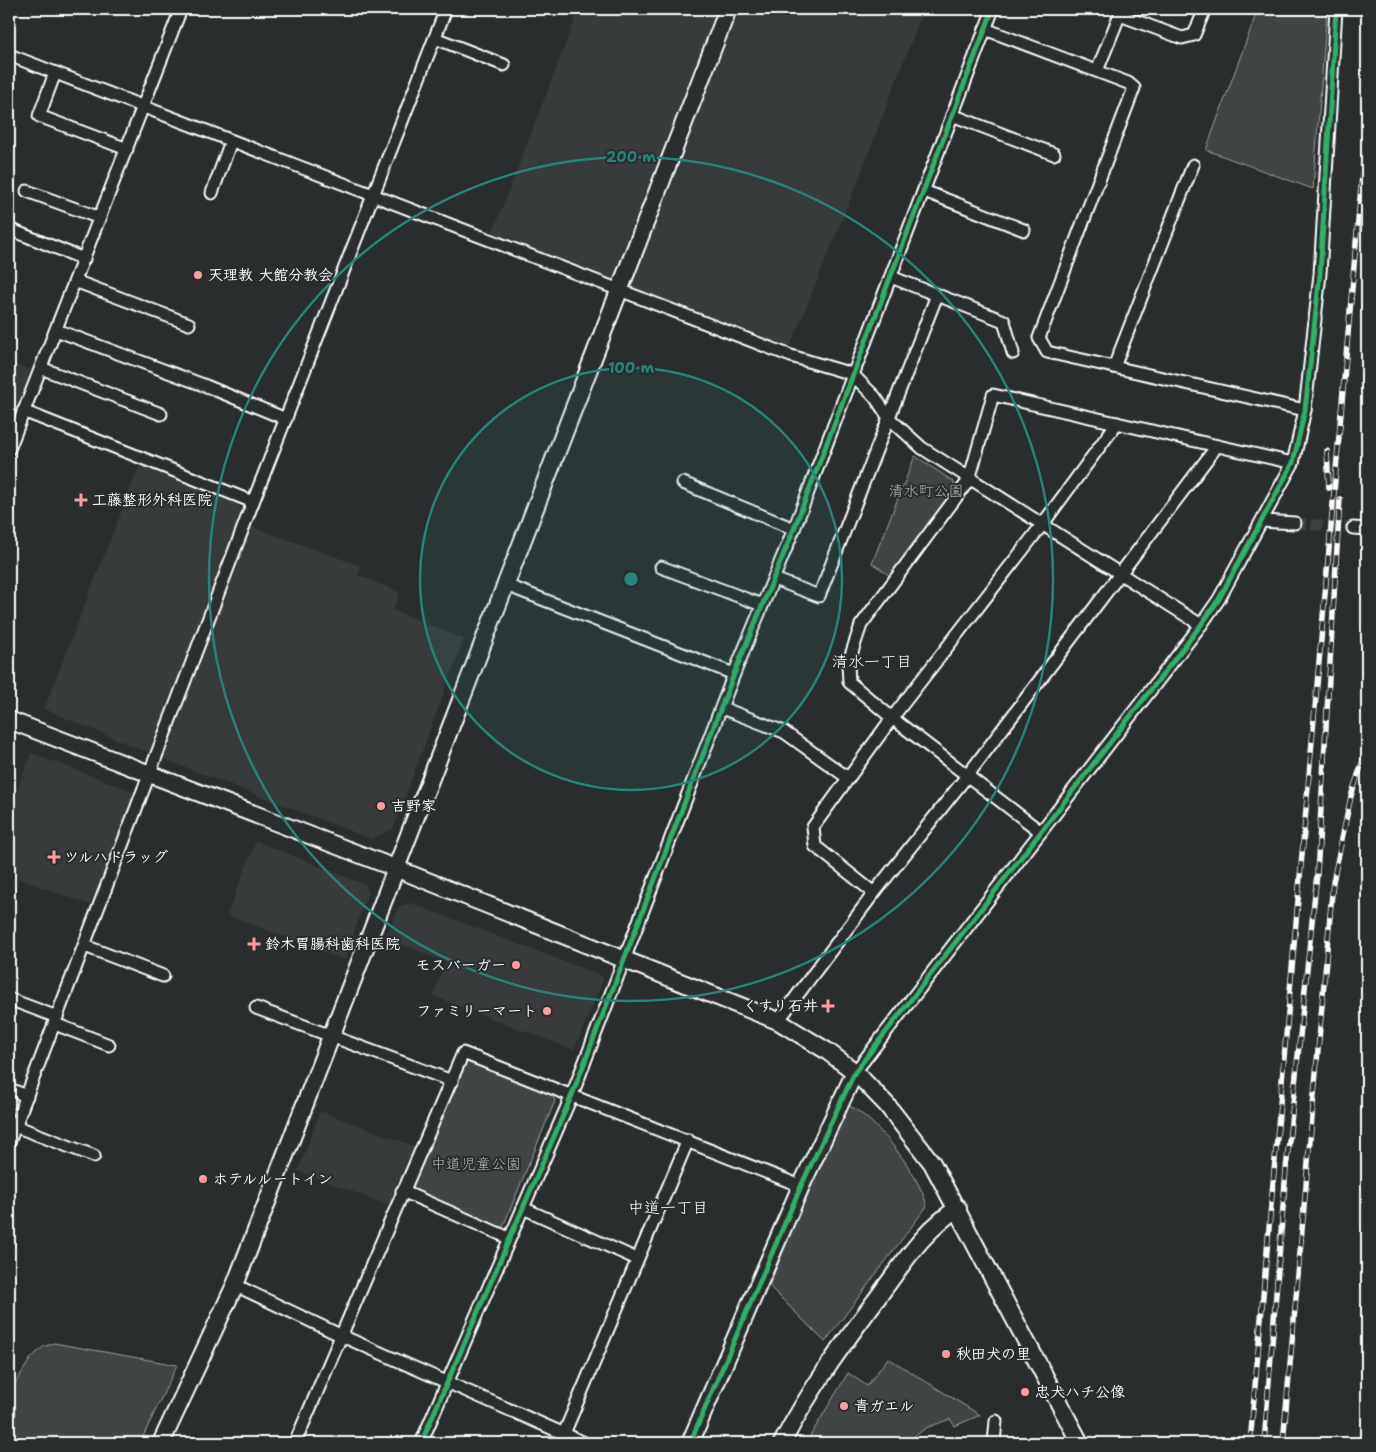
<svg xmlns="http://www.w3.org/2000/svg" width="1376" height="1452" font-family="'Shantell Sans','Klee One',sans-serif">
<style>
.built{fill:#373a3b}
.green{fill:#414445;stroke:#a0a2a2}
.lines{fill:none;stroke-linecap:round;stroke-linejoin:round}
.street-tunnel{stroke:#3f4243;stroke-width:11;stroke-dasharray:11 5.5;stroke-linecap:butt}
.street-casing{stroke:#fff;stroke-width:15}
.secondary-casing{stroke:#fff;stroke-width:20}
.street{stroke:#2a2d2e;stroke-width:11}
.secondary{stroke:#2a2d2e;stroke-width:16}
.rail-casing{stroke:#fff;stroke-width:5.5}
.rail{stroke:#2a2d2e;stroke-width:4;stroke-dasharray:11;stroke-linecap:butt}
.cycleway-casing{stroke:#2a2d2e;stroke-width:8}
.cycleway{stroke:#2db169;stroke-width:5}
.ring{fill:none;stroke:#27847c;stroke-width:2.5}
.poi-dot{fill:#ff9aa2;stroke:#2a2d2e;stroke-width:2}
.labels{text-anchor:middle;stroke-width:4;stroke-linejoin:round;paint-order:stroke}
.poi-label{font-size:15px;font-weight:bold;fill:#fff;stroke:#2a2d2e;text-anchor:start}
.park-label{font-size:15px;fill:#b3b4b5;stroke:#2a2d2e}
.neighbourhood-label{font-size:16px;fill:#fff;stroke:#2a2d2e}
.centre{fill:#27847c;stroke:#2a2d2e;stroke-width:2.5}
.ring-label{font-size:15px;text-anchor:middle;font-weight:bold;fill:#27847c;stroke:#2a2d2e;stroke-width:4;stroke-linejoin:round;paint-order:stroke}
</style>
<rect width="100%" height="100%" fill="#2a2d2e"/>
<filter id="ink" filterUnits="userSpaceOnUse"><feTurbulence type="fractalNoise" baseFrequency=".02" numOctaves="2"/><feDisplacementMap in="SourceGraphic" scale="10" xChannelSelector="R" yChannelSelector="G"/><feConvolveMatrix kernelMatrix="1 2 1 2 8 2 1 2 1" color-interpolation-filters="sRGB"/></filter>
<g filter="url(#ink)">
<!-- built -->
<g class="built">
<polygon points="579,9 901,9 921,16 856,186 789,349 492,234"/>
<polygon points="9,362 31,370 9,428"/>
<polygon points="140,464 237,501 243,515 149,753 44,709"/>
<polygon points="250,526 361,566 358,575 400,592 393,610 464,639 393,829 371,839 161,758"/>
<polygon points="31,753 135,792 93,906 9,875 9,812"/>
<polygon points="256,841 366,885 368,892 345,960 227,915"/>
<polygon points="411,903 602,976 603,981 574,1050 433,996 446,962 386,938 399,906"/>
<polygon points="320,1111 416,1147 390,1206 298,1171"/>
</g>
<!-- green -->
<g class="green">
<polygon points="1258,9 1327,9 1313,189 1206,150"/>
<polygon points="915,456 954,482 955,491 890,576 872,563"/>
<polygon points="467,1061 552,1094 555,1101 502,1229 415,1192 413,1186"/>
<path d="M848,1105c30,15 71,69 79,101l-102,136 -56,-56 70,-172z"/>
<polygon points="54,1343 177,1365 140,1443 9,1443 9,1393 31,1358 43,1347"/>
<polygon points="888,1358 980,1415 955,1426 950,1419 926,1428 905,1443 806,1443 848,1373 867,1386"/>
</g>
<g class="lines">
<!-- street-tunnel -->
<polyline class="street-tunnel" points="1295,523 1353,528"/>
<defs>
<g id="street">
<polyline points="1120,15 1182,38 1194,35 1205,9"/>
<polyline points="985,29 1128,83 1134,88 1039,338 1047,352 1305,410"/>
<polyline points="435,38 504,65"/>
<polyline points="9,55 791,356 852,374 875,397 889,418 922,448 1201,625"/>
<polyline points="1097,71 1122,9"/>
<polyline points="55,73 39,116 127,149"/>
<polyline points="952,115 1054,154"/>
<polyline points="27,191 100,218"/>
<polyline points="924,191 1024,230"/>
<polyline points="212,193 231,141"/>
<polyline points="9,229 84,259"/>
<polyline points="891,277 1004,321 1013,353"/>
<polyline points="75,281 189,324"/>
<polyline points="56,330 206,386 286,419"/>
<polyline points="1114,367 1193,165"/>
<polyline points="41,368 161,414"/>
<polyline points="23,411 253,502"/>
<polyline points="9,449 181,9"/>
<polyline points="683,483 794,529"/>
<polyline points="1262,521 1295,523"/>
<polyline points="1353,528 1367,529"/>
<polyline points="661,567 762,605"/>
<polyline points="774,579 819,596 937,295"/>
<polyline points="506,585 734,674"/>
<polyline points="722,708 784,732 848,778"/>
<polyline points="1041,832 892,718 1042,525 1117,423"/>
<polyline points="874,893 815,846 813,827 892,718 849,682 848,664 861,625 969,480 993,395 1293,463"/>
<polyline points="85,946 163,976"/>
<polyline points="9,999 57,1017"/>
<polyline points="256,1008 452,1081"/>
<polyline points="778,1021 874,893 967,776 1217,446"/>
<polyline points="55,1024 109,1045"/>
<polyline points="855,1072 1201,625 1219,599 1293,463 1305,410 1320,274 1336,9"/>
<polyline points="9,1089 27,1096"/>
<polyline points="15,1126 94,1156"/>
<polyline points="9,1142 253,502 446,9"/>
<polyline points="402,1191 509,1238"/>
<polyline points="523,1208 637,1259"/>
<polyline points="235,1285 342,1336 585,1443"/>
<polyline points="295,1443 463,1053 801,1186"/>
<polyline points="421,1443 572,1095 734,674 794,529 993,9"/>
<polyline points="560,1443 688,1140"/>
<polyline points="994,1443 996,1421"/>
</g>
<g id="secondary">
<polyline points="9,720 395,868 778,1021 827,1051 855,1072 887,1105 932,1163 1080,1443"/>
<polyline points="161,1443 235,1285 728,9"/>
<polyline points="690,1443 801,1186 855,1072"/>
<path d="M782,1443c28,-54 63,-102 99,-150 23,-31 44,-64 77,-85"/>
</g>
</defs>
<!-- street casing -->
<use href="#street" class="street-casing"/>
<!-- secondary casing -->
<use href="#secondary" class="secondary-casing"/>
<!-- street -->
<use href="#street" class="street"/>
<!-- secondary -->
<use href="#secondary" class="secondary"/>
<defs>
<g id="rail">
<polyline points="1327,451 1329,488"/>
<polyline points="1250,1443 1367,119"/>
<polyline points="1264,1443 1286,1170 1317,874 1340,499"/>
<polyline points="1283,1443 1333,882 1351,796 1367,748"/>
</g>
</defs>
<!-- rail casing -->
<use href="#rail" class="rail-casing"/>
<!-- rail -->
<use href="#rail" class="rail"/>
<defs>
<g id="cycleway">
<polyline points="421,1443 572,1095 734,674 794,529 993,9"/>
<polyline points="690,1443 801,1186 855,1072 1201,625 1219,599 1293,463 1305,410 1320,274 1336,9"/>
</g>
</defs>
<!-- cycleway casing -->
<use href="#cycleway" class="cycleway-casing"/>
<!-- cycleway -->
<use href="#cycleway" class="cycleway"/>
</g>
</g>
<!-- distance rings -->
<circle cx="631" cy="579" r="211" fill="#27847c" fill-opacity=".12"/>
<g class="ring">
<circle cx="631" cy="579" r="211"/>
<circle cx="631" cy="579" r="422"/>
</g>
<!-- markers -->
<g class="poi-dot">
<circle cx="198" cy="275" r="5"/>
<path d="M78.5 492.5h5v5h5v5h-5v5h-5v-5h-5v-5h5z"/>
<circle cx="381" cy="806" r="5"/>
<path d="M51.5 849.5h5v5h5v5h-5v5h-5v-5h-5v-5h5z"/>
<path d="M251.5 936.5h5v5h5v5h-5v5h-5v-5h-5v-5h5z"/>
<circle cx="516" cy="965" r="5"/>
<path d="M825.5 998.5h5v5h5v5h-5v5h-5v-5h-5v-5h5z"/>
<circle cx="547" cy="1011" r="5"/>
<circle cx="203" cy="1179" r="5"/>
<circle cx="946" cy="1354" r="5"/>
<circle cx="1025" cy="1392" r="5"/>
<circle cx="844" cy="1406" r="5"/>
</g>
<g class="labels">
<!-- poi labels -->
<g class="poi-label">
<text x="208" y="280">天理教 大館分教会</text>
<text x="92" y="505">工藤整形外科医院</text>
<text x="391" y="811">吉野家</text>
<text x="64" y="862">ツルハドラッグ</text>
<text x="265" y="949">鈴木胃腸科歯科医院</text>
<text x="506" y="970" text-anchor="end">モスバーガー</text>
<text x="818" y="1011" text-anchor="end">くすり石井</text>
<text x="537" y="1016" text-anchor="end">ファミリーマート</text>
<text x="213" y="1184">ホテルルートイン</text>
<text x="956" y="1359">秋田犬の里</text>
<text x="1035" y="1397">忠犬ハチ公像</text>
<text x="854" y="1411">青ガエル</text>
</g>
<!-- park labels -->
<g class="park-label">
<text x="926" y="496">清水町公園</text>
<text x="476" y="1169">中道児童公園</text>
</g>
<!-- neighbourhood labels -->
<g class="neighbourhood-label">
<text x="872" y="667">清水一丁目</text>
<text x="668" y="1213">中道一丁目</text>
</g>
</g>
<circle cx="631" cy="579" r="8" class="centre"/>
<g class="ring-label">
<text x="631" y="162">200 m</text>
<text x="631" y="373">100 m</text>
</g>
<!-- margin -->
<rect width="1376" height="1452" fill="none" stroke="#2a2d2e" stroke-width="30"/>
<rect x="15" y="15" width="1346" height="1422" fill="none" stroke="#fff" stroke-width="2" filter="url(#ink)"/>
</svg>
